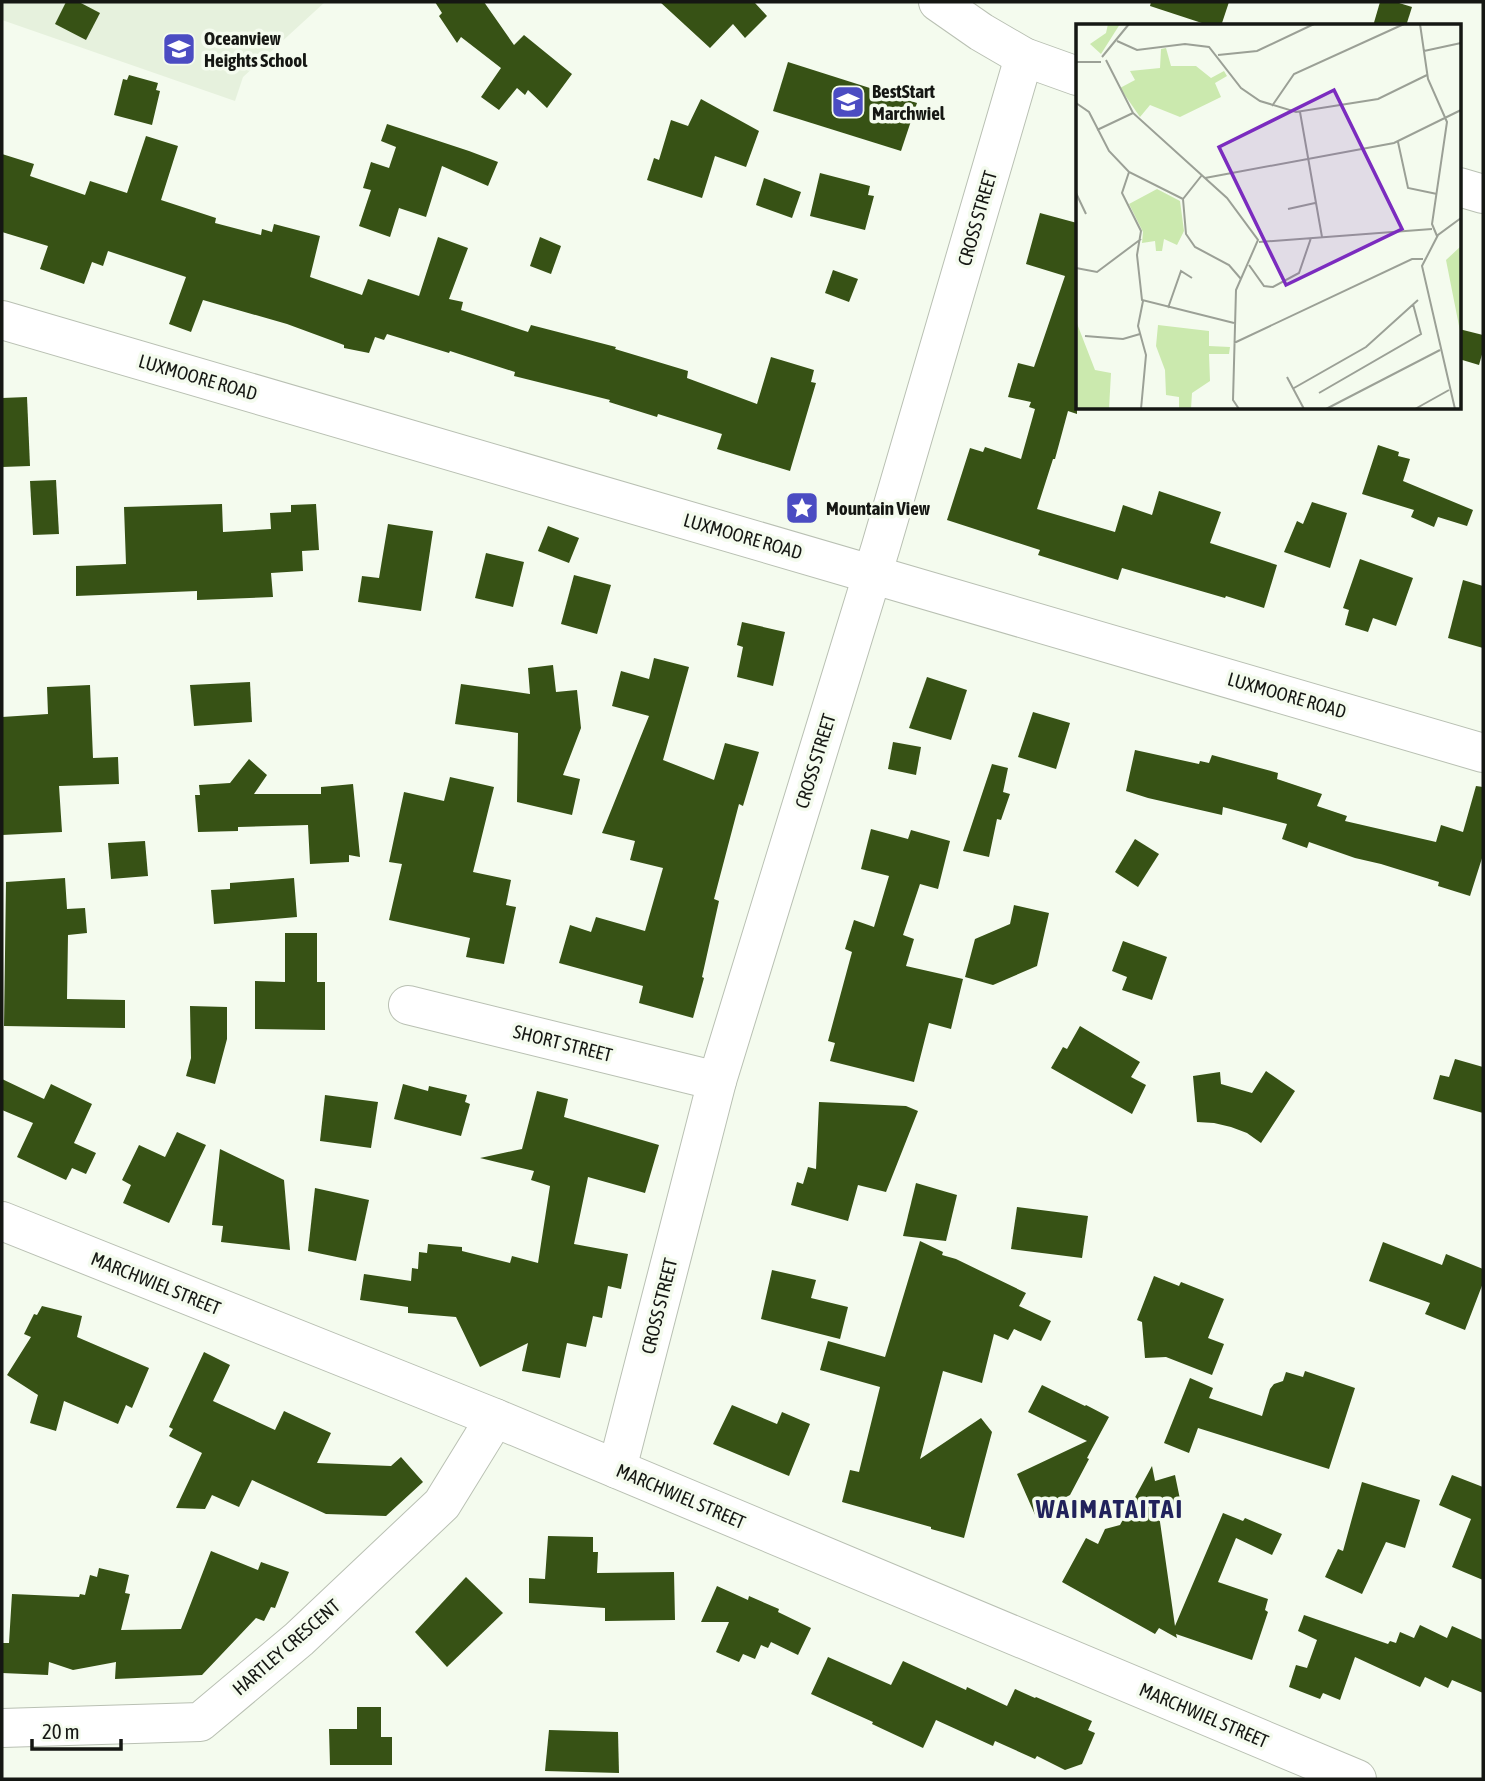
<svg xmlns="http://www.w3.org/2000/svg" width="1485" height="1781" font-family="'Asap Condensed',sans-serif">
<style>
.built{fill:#e6f1dd}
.building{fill:#375215}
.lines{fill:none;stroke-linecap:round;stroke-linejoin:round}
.minor-casing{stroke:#b9c0b3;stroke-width:40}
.minor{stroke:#fff;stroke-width:38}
.labels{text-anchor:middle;stroke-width:7;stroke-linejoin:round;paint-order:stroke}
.poi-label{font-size:19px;font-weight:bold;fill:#151713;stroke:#f4fbee;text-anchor:start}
.street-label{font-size:19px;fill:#151713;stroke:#f4fbee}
.district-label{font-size:26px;font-weight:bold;letter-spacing:2px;fill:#21225b;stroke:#f4fbee}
.inset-road{fill:none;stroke:#9ba096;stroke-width:2}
.view{fill:#7b2cbf;fill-opacity:0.15;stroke:#7b2cbf;stroke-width:3.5}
.inset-edge{fill:none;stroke:#151713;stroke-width:3.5}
</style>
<rect width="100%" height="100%" fill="#f4fbee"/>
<!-- built -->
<polygon class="built" points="2,2 325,2 243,77 235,101 2,20"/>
<!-- building -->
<g class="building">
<polygon points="66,2 79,2 100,13 86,40 55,24"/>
<polygon points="435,2 484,2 514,45 524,35 572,74 547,108 528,90 525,95 517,88 499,110 481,97 501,68 461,37 457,43 439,16 442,13"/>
<polygon points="660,2 756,2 755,3 767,16 745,38 733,24 710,48"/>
<polygon points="1151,2 1229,2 1221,26 1211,26 1150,6"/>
<polygon points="1380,2 1396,2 1412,7 1406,26 1373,26"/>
<polygon points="788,62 917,103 901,151 773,111"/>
<polygon points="129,75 158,83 156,90 160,91 152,125 114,115 123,79 127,80"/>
<polygon points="701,99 759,131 746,167 715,156 702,198 647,180 654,158 659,160 671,120 688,126"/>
<polygon points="387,124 469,151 498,162 488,186 442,166 426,217 399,208 390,237 359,226 371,190 363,188 371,162 389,168 396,147 381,141"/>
<polygon points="146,136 178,146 161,200 216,218 215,223 261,235 262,229 272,232 274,224 320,236 310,277 362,295 368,279 419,296 438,237 468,248 449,299 463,302 461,310 528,332 531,325 616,347 615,349 688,371 687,378 757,404 771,357 814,370 811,382 816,383 790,471 717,449 722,434 658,414 657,417 609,402 610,400 514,376 515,372 450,351 449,353 387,334 384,340 375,337 369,353 344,348 344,345 287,324 203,300 191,332 169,324 186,277 108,251 103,266 92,262 84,284 40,269 48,246 2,232 2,154 34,164 30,176 85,195 90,181 127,193"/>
<polygon points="820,173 870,186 868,195 874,196 865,230 810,216"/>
<polygon points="764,178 801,192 792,218 756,205"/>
<polygon points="1040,213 1077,223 1077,414 1068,411 1055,459 1053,459 1037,509 1115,532 1123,505 1152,515 1159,491 1221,512 1210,543 1277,565 1264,608 1226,596 1225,598 1122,568 1118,580 1038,555 1040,550 947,520 970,448 983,452 985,447 1021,459 1035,409 1029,407 1031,402 1008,397 1018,363 1034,367 1065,276 1026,264"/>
<polygon points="540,237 561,246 551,274 530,266"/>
<polygon points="833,270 858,279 849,302 825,293"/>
<polygon points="1459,329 1483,335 1483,351 1479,365 1459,359"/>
<polygon points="27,397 30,466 2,467 2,398"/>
<polygon points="1378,445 1399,452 1398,456 1410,459 1403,481 1473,510 1467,526 1438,517 1434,527 1411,517 1414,510 1362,494"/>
<polygon points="56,480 59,534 33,535 30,481"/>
<polygon points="1312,502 1347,513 1330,568 1284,552 1297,521 1303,524"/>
<polygon points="222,504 223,532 271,529 270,513 291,512 291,505 316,504 319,550 302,551 303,571 271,573 273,597 197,600 197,591 76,596 76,566 126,564 124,507"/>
<polygon points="388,524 433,531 421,611 358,602 362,576 379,578"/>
<polygon points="548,526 579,538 569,563 538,551"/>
<polygon points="486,553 524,562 513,607 475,598"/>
<polygon points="1360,559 1413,578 1396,626 1373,618 1368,632 1345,625 1349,610 1343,608"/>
<polygon points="574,575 611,585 597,634 561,624"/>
<polygon points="1463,580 1483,586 1483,648 1448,638"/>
<polygon points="742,622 785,632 773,686 737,677 743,647 737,645"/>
<polygon points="654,658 689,667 663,760 714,780 725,743 759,752 743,806 739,804 714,899 719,901 702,977 704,978 693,1018 639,1003 643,986 559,963 570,925 591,932 596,917 645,931 663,868 630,860 635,841 602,833 649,716 612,706 621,671 649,679"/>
<polygon points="553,665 556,692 577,690 581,728 563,775 580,779 572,815 517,802 518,733 455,724 461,684 530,694 528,668"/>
<polygon points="927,677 967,690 951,740 909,728"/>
<polygon points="250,682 252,722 194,726 190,685"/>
<polygon points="90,685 93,758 118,757 119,784 59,786 62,832 2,835 2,717 48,714 47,687"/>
<polygon points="1033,712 1070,723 1056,769 1018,757"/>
<polygon points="893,742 921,747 916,775 888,769"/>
<polygon points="1135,750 1199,764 1200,761 1209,763 1212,755 1278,773 1277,779 1322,794 1317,806 1347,816 1345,821 1436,842 1441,825 1463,832 1476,786 1483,787 1483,855 1470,896 1438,886 1439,882 1381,864 1355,858 1309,842 1307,848 1282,839 1287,824 1223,807 1222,815 1148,798 1126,791"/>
<polygon points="249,759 267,775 254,794 321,794 321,787 353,784 360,857 349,855 349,862 310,864 308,825 238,827 238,831 198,832 195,795 200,795 199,785 230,783"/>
<polygon points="992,764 1008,768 1003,792 1010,794 1001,820 997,819 989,857 963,851"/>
<polygon points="450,777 494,787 473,872 511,880 506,905 516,907 504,964 466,957 470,938 389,920 402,864 389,862 404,792 444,801"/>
<polygon points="871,829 908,839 911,830 950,841 938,889 920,884 903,935 914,939 906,966 963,979 951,1029 929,1023 914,1082 830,1061 835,1043 828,1041 852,952 845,949 854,920 874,927 889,876 861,869"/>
<polygon points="1135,839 1159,854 1138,887 1115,872"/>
<polygon points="145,841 148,876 111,879 108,843"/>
<polygon points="65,878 67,909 85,908 87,933 68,935 67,999 125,1000 125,1028 4,1026 6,882"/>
<polygon points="294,878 297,917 214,924 211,890 230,889 230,883"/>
<polygon points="1014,905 1049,913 1037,966 993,985 965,977 975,939 1010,924"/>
<polygon points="285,933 317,933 317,982 325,982 325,1030 255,1029 255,981 285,982"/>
<polygon points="1123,941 1167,957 1152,1000 1122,990 1127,977 1112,971"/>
<polygon points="190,1006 227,1007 227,1039 215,1084 186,1076 191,1058"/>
<polygon points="1080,1026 1140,1062 1131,1077 1146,1085 1132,1114 1051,1068 1063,1047 1067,1049"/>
<polygon points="1455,1059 1483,1067 1483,1113 1433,1099 1440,1075 1449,1077"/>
<polygon points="1266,1071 1295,1091 1261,1143 1247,1133 1231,1127 1214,1123 1197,1122 1193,1076 1220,1072 1221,1084 1252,1093"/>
<polygon points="2,1079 44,1099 51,1084 92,1104 74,1143 96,1153 86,1174 72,1168 66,1180 17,1157 33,1123 2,1110"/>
<polygon points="403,1084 428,1091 429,1086 467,1095 465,1102 470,1104 461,1136 394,1119"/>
<polygon points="537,1091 568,1099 564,1117 659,1145 645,1193 588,1177 574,1244 628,1254 621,1289 608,1286 602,1318 593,1316 586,1347 567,1343 560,1378 522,1371 528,1343 480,1367 456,1317 408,1313 408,1307 360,1300 364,1274 411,1281 412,1268 418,1269 419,1252 427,1253 428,1244 462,1247 462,1251 510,1263 512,1256 538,1263 550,1186 531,1180 534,1171 480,1158 522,1149"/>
<polygon points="325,1095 378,1102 371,1148 320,1141"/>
<polygon points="819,1102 906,1106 918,1111 886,1192 858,1185 848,1221 791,1205 797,1182 803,1184 808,1167 816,1169"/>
<polygon points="177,1132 206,1145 169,1223 123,1203 131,1185 122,1180 139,1145 165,1157"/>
<polygon points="220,1149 284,1180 290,1250 221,1242 223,1226 212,1225"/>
<polygon points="916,1183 957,1195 946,1241 903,1236"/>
<polygon points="315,1188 369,1200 356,1261 308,1251"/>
<polygon points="1017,1207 1088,1216 1082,1258 1011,1249"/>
<polygon points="920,1241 943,1252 942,1255 956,1259 1026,1293 1019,1306 1051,1321 1041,1341 1014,1329 1008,1340 994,1334 982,1383 943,1371 920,1459 981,1418 992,1432 964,1538 931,1529 931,1527 842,1502 850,1470 859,1472 880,1387 820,1370 828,1341 885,1357"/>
<polygon points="1383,1242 1442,1265 1446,1254 1483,1269 1483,1283 1465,1330 1425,1314 1430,1303 1369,1281"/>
<polygon points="772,1270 816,1280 811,1298 848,1307 840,1339 761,1319"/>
<polygon points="1154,1276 1179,1286 1181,1282 1224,1299 1208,1338 1224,1344 1212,1375 1166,1357 1145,1358 1142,1322 1137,1320"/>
<polygon points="42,1306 82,1316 77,1337 149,1368 132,1408 126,1405 118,1424 64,1401 56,1431 30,1423 38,1395 7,1375 31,1337 24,1334 34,1314 37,1315"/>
<polygon points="204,1352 230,1365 213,1401 275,1430 284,1411 331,1433 317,1463 391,1466 401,1457 423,1482 386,1516 326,1514 252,1480 239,1507 212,1495 205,1509 176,1508 202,1453 169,1436 173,1429 169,1427"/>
<polygon points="1305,1371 1355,1388 1329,1469 1198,1428 1189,1453 1164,1443 1190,1378 1213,1388 1209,1398 1262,1416 1270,1389 1274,1384 1283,1381 1286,1372 1303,1377"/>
<polygon points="1042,1385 1085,1406 1086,1405 1109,1417 1087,1458 1089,1459 1070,1495 1056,1502 1058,1507 1036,1517 1017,1474 1087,1441 1028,1412"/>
<polygon points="732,1405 777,1424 782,1412 810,1424 789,1476 713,1444"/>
<polygon points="1152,1466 1155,1481 1175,1475 1181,1504 1158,1508 1175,1626 1223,1513 1243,1521 1245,1518 1282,1534 1272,1555 1236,1538 1218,1582 1268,1599 1265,1610 1268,1612 1252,1660 1176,1634 1177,1638 1159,1628 1155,1634 1062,1582 1086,1538 1098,1544 1105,1529 1120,1525"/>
<polygon points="1452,1475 1483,1487 1483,1580 1452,1567 1471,1519 1439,1505"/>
<polygon points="1362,1482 1420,1500 1405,1548 1386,1542 1362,1594 1325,1577 1338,1549 1343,1551"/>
<polygon points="548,1536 593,1537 593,1552 598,1552 597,1573 674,1572 675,1620 605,1621 605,1608 529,1603 529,1578 545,1579"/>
<polygon points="211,1551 258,1570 261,1562 289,1572 275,1608 271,1607 264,1621 256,1618 202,1675 115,1679 116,1662 73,1670 49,1662 48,1675 2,1673 2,1643 9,1643 12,1594 79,1597 80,1594 85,1595 90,1575 97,1577 99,1568 129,1575 125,1593 130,1594 121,1630 181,1629"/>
<polygon points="466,1577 503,1613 447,1667 415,1632"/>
<polygon points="717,1586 748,1600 749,1596 779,1609 778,1612 811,1628 798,1655 771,1642 768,1648 761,1645 755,1659 743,1654 739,1662 716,1652 729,1622 701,1622"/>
<polygon points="1304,1615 1388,1644 1390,1641 1396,1643 1400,1632 1414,1638 1420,1625 1447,1638 1452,1626 1483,1640 1483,1693 1452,1680 1448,1688 1425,1677 1420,1687 1355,1657 1340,1700 1323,1693 1320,1699 1289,1687 1296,1665 1307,1668 1317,1640 1298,1631"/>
<polygon points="828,1657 891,1685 903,1661 966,1690 967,1687 1007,1706 1015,1689 1035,1698 1036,1697 1092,1721 1088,1730 1095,1733 1082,1764 1065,1770 1037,1756 1035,1759 995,1741 993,1746 936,1720 923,1748 872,1724 873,1722 811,1694"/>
<polygon points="357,1707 381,1707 381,1737 392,1737 392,1765 330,1765 329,1729 357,1729"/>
<polygon points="549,1730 618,1732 619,1773 545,1771"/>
</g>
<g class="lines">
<defs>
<g id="minor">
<polyline points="938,2 981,32 1024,57 1077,76"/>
<polyline points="1459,187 1483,194"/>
<polyline points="2,320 1483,753"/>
<polyline points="408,1005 717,1081"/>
<polyline points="2,1221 495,1418 1357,1779"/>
<polyline points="617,1469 717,1081 881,546 1024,57"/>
<polyline points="2,1728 200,1722 299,1639 442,1504 495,1418"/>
</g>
</defs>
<!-- minor casing -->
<use href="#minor" class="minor-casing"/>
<!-- minor -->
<use href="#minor" class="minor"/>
</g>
<!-- icons -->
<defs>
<symbol id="school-square" viewBox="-11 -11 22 22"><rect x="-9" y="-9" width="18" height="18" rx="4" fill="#4b4cc2" stroke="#f4fbee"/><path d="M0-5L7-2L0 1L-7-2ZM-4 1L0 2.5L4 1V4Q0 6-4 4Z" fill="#fff"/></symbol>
<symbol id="sight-square" viewBox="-11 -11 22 22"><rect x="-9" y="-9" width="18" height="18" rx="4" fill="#4b4cc2" stroke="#f4fbee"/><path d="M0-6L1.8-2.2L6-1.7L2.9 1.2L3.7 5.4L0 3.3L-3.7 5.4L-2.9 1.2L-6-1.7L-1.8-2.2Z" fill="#fff"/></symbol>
</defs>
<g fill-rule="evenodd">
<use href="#school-square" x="160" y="30" width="38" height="38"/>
<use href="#school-square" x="829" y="83" width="38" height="38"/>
<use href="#sight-square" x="783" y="489" width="38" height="38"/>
</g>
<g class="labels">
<!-- poi labels -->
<g class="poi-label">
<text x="204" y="45">Oceanview<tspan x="204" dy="22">Heights School</tspan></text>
<text x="872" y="98">BestStart<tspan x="872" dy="22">Marchwiel</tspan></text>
<text x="826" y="515">Mountain View</text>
</g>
<!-- street labels -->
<g class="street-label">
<text transform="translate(977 218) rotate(-74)" y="7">CROSS STREET</text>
<text transform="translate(198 377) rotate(16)" y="7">LUXMOORE ROAD</text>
<text transform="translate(743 536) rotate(16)" y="7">LUXMOORE ROAD</text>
<text transform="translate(1287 695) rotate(16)" y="7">LUXMOORE ROAD</text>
<text transform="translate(815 761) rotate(-73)" y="7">CROSS STREET</text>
<text transform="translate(563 1043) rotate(14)" y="7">SHORT STREET</text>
<text transform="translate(156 1283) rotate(22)" y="7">MARCHWIEL STREET</text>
<text transform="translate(659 1306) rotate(-76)" y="7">CROSS STREET</text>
<text transform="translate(681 1496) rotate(23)" y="7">MARCHWIEL STREET</text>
<text transform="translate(286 1647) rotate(-41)" y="7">HARTLEY CRESCENT</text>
<text transform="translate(1204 1715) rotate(23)" y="7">MARCHWIEL STREET</text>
</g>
<!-- district labels -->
<g class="district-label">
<text x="1110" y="1518">WAIMATAITAI</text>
</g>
</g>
<!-- overview -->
<g transform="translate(1076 24)">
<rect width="385" height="385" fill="#f4fbee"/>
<path d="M32,0h12l-19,30 -11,-10 16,-11zM90,24l5,18h25l15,12 13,-7 3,5 -12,7 6,14 -41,20 -30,-12 -10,12 -20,-29 15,-8 -5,-9 30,-3 1,-19zM81,165l23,12 4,30 -7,14 -13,-6 -2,12h-6l-1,-10 -13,2 1,-11 -14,-28zM385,222v90l-15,-76zM0,297l19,49 16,3 -2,36h-33zM82,301l51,6v15l21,1 -1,7h-20l1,27 -18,12 -1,16h-12v-12l-13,-2 -1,-25 -9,-24z" fill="#cbe9ae"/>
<path class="inset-road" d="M344,0l8,55 19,43 -15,102 5,12M41,17l20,9 48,-6 24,3 32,41 19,13 36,11 82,-13 49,-24M348,27l37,-8M142,31l39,-4 57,-27M26,33l27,-33M30,36l27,53 94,85 31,42 -22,50 -3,110 6,9M0,38h25M0,79l13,9 20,39 20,21 54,27M196,82l22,-32 110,-50M224,88l22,125M21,106l36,-17M322,118l10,46 29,6M53,148l-7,21 19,38 -4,24 5,45 92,23M126,151l-19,24 3,35 9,13 34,18 12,14M129,154l189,-35 67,-33M0,169l10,21M212,185l27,-6M183,218l173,-13M173,241l15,21 9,1 26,-14 12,-35M0,244l21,4 44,-33M92,284l13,-37 11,7M9,312l38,3 17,-5M158,319l178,-84h11M211,353l17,32M218,364l72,-41 52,-47M243,369l102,-59 -8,-30M65,385l5,-54 -8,-29 5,-25M250,385l114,-59M339,385l34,-19M379,385l-33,-143 16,-31 23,-17"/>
<path class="view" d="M258,66l68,139 -116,56 -67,-138z"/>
<rect width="385" height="385" class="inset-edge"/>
</g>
<!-- border -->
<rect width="1485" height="1781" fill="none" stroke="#151713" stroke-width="7"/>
<!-- scale -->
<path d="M32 1739v10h89v-10" fill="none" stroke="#151713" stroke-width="3.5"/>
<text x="42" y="1739" font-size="21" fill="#151713" stroke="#f4fbee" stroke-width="5" paint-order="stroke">20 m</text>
</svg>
